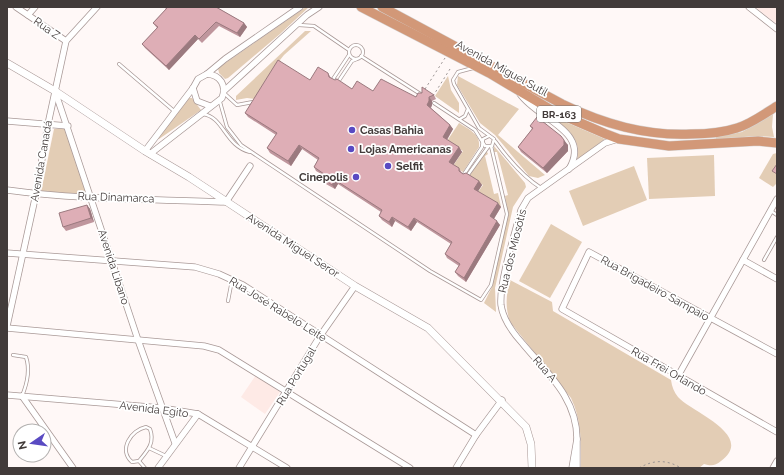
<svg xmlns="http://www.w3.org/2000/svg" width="784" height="475" font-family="Raleway,sans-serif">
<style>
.built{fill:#feeae6}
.green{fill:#e3cdb5}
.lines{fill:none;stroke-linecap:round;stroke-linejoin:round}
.service-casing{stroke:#a99997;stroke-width:4}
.minor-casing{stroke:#a99997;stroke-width:7}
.tertiary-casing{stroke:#a99997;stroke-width:8}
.trunk-casing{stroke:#d5d4d4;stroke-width:10}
.path{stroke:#9b9493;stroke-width:1;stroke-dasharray:2 3;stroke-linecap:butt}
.service{stroke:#fff;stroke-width:2.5}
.minor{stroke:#fff;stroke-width:5.5}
.tertiary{stroke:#fff;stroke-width:7}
.trunk{stroke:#d29878;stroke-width:9}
.wall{fill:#bf969d}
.shaded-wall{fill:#9b7a7f}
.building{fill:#deaeb6;stroke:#9b7a7f}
.poi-dot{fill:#594ac2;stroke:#fff;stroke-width:1.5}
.labels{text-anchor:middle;stroke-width:3.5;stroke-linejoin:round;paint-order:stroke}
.shield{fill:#fff;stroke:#7b7675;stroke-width:1}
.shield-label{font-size:10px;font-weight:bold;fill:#423b3a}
.street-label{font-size:11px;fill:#423b3a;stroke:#fff}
.poi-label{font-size:11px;font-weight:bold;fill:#423b3a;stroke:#fff;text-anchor:start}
</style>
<rect width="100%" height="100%" fill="#fff8f7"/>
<!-- built -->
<g class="built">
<polygon points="755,7 777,7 777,24"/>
<polygon points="256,375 280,392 265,414 241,397"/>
</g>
<!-- green -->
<g class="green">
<polygon points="306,7 309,7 280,34 228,78 225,79 219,73 218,68"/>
<polygon points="305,31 311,31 284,55 280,60 281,62 255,99 247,98 236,100 236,96"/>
<polygon points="448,76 451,90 459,103 459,113 435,96"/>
<polygon points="458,76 519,109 498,135 545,175 538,178 529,176 495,135 480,123 457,85"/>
<polygon points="189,98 192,98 201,110 159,139 158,138"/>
<path d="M540,108l21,12 44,19 -28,21c7,-25 -20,-39 -38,-51z"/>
<polygon points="773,114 772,127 774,137 758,136 716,139 716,137 742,132"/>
<path d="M459,123c9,6 22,11 20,24l-16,25 -10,-6 10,-15 -16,-10z"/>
<polygon points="67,128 89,195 41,192 54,129"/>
<polygon points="494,146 525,183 526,187 513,207 495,288 496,312 484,303 492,287 508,214 505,196 508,195 497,152 494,152"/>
<polygon points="485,152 487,152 488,154 485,156 494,194 498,193 501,207 478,192 483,185 469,176"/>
<polygon points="777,153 777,183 773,187 759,178 773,154"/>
<polygon points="714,155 715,196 649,199 647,158"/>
<polygon points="634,166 647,200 583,226 569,191"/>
<polygon points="551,224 582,242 550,298 519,281"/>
<path d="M510,280l42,22 1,9 118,69c1,7 3,12 7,17 13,15 78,38 43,64 -6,5 -10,5 -17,3l-5,4h-118c0,-25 1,-47 -10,-70l-61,-76c-5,-15 -4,-27 0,-42z"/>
</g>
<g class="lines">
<defs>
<g id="service">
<polyline points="299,25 314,26 349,50"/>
<circle cx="356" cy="52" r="7"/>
<polyline points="349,55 333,79 338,82 352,61 357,59"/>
<polyline points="361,56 422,95"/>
<polyline points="119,64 174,111"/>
<polyline points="225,94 237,105 253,102"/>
<polyline points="220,102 227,127 241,145 430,271 481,300 491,285 507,214 491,146"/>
<polyline points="434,103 475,130 485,146 492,146 494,139 479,128 454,84 453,80 458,72 473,68"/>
<path d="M203,114c21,3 22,32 47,38"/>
<polyline points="460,119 465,116 468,109"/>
<path d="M495,141c13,18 27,35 46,47"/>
<polyline points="466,175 464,174 482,147 483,139 489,136"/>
<polyline points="467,176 488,147"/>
<polyline points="771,211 777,215"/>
<polyline points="764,260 777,237"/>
<polyline points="228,301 232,280"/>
<path d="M13,355l13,2c4,12 1,27 -4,39"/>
<path d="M146,427l4,2c5,14 -2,21 -11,32l-7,1c-14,-12 -1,-32 14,-35z"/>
<polyline points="149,448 166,456"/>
<polyline points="139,461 145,468"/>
</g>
<g id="minor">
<polyline points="16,7 66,41"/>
<polyline points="749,7 777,29"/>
<polyline points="28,15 35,7"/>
<polyline points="193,88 197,101 210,106"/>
<polyline points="225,90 307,15 319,7"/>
<polyline points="55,91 138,340 175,443"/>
<path d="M520,94c18,26 72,37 49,75"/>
<polyline points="7,121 68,126"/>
<polyline points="145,151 193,88 198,79 207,74 225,59 300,7"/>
<path d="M150,154l72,-56c5,-13 -2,-23 -15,-24"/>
<path d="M7,190c72,10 146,9 219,12l24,-36"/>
<polyline points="7,253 195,267 219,274 243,285 476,435"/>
<polyline points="743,260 777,279"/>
<polyline points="7,326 36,194 48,124 66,41 97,7"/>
<polyline points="7,328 204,346 219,350 410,468"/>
<polyline points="777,354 589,252 562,309 777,432"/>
<polyline points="678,376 777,199"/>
<polyline points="7,395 162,408 198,414 287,468"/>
<polyline points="22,396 73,468"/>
<path d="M577,439c0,-41 -30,-66 -54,-95 -10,-11 -20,-24 -22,-39 -2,-22 14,-72 20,-95l7,-12 77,-55 13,-4"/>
<polyline points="158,468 198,414"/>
<polyline points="239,468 320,336 355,286"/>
<polyline points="456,468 476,435 502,400"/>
<polyline points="572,468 577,439 577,468"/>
<polyline points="773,468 777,461"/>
</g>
<polyline id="tertiary" points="7,63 55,91 145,151 189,177 355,286 428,328 526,427 531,444 532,468"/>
<g id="trunk">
<polyline points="361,7 489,73 555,112 606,134 619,139 669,146 758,141 777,143"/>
<path d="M382,7l180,97c42,20 83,32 129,30 16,0 31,-1 46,-6 14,-4 27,-14 40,-22"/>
</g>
</defs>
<!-- service casing -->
<use href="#service" class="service-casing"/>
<!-- minor casing -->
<use href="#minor" class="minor-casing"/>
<!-- tertiary casing -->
<use href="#tertiary" class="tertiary-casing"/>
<!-- trunk casing -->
<use href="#trunk" class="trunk-casing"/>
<!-- path -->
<g class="path">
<polyline points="425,89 445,58"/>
<polyline points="433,96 450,69"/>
<path d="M639,468c14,-8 27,-9 42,0"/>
</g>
<!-- service -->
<use href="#service" class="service"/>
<!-- minor -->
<use href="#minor" class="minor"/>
<!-- tertiary -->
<use href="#tertiary" class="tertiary"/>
<!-- trunk -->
<use href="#trunk" class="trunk"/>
</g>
<!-- wall -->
<g class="wall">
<polygon points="164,7 216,7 244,23 247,27 240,37 219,26 202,43 198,39 169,70 145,48 142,44 157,28 153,23 166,9"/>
<polygon points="328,73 331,78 352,89 373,91 416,97 434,95 436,99 432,101 432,105 431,108 450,125 453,129 447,140 459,147 462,152 453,165 459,168 462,173 479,181 482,185 478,191 501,207 494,219 500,225 466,282 458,276 455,272 459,266 447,258 445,254 451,244 417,222 411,231 395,221 392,227 382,220 379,216 381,212 338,184 335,189 324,183 322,178 323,175 316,171 314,167 318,160 302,149 291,166 270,153 267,148 276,135 248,117 245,113 310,80"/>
<polygon points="530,126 568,145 568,151 547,173 521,152 518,147 532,129"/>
<polygon points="87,205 90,209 94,222 66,231 63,227"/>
</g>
<!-- shaded-wall -->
<g class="shaded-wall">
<polygon points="244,23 247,27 240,37 237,33"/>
<polygon points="195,35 198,39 169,70 166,66"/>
<polygon points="429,97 432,101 432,105 430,109 427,105"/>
<polygon points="450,125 453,129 446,141 443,137"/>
<polygon points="564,140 568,145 568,151 547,173 543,168"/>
<polygon points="299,145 302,149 291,166 288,161"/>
<polygon points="459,147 462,152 452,167 449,162"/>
<polygon points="335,180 338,184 335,189 332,185"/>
<polygon points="479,181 482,185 477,193 474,189"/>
<polygon points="498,203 501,207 493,220 490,216"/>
<polygon points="87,205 90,209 94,222 91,218"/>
<polygon points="392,217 395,221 392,227 389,222"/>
<polygon points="414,218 417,222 411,231 408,227"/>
<polygon points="497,221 500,225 466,282 464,278"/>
</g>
<!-- building -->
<g class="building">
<polygon points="166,7 216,7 244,23 237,33 216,22 199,39 195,35 166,66 142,44 158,27 153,23 167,8"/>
<polygon points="278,60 310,80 318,67 328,73 329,77 335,80 337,79 352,89 357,81 373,91 381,79 416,97 418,93 422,93 422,87 434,95 429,97 429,101 427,105 450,125 443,137 459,147 449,162 459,168 459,171 463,174 466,173 479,181 474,189 498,203 490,216 497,221 464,278 455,272 460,264 445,254 452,242 414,218 408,227 392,217 389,222 379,216 382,210 335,180 332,185 322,178 324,174 314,167 319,158 299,145 288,161 267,148 277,133 245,113"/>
<polygon points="537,117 561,136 564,140 564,145 543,168 518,147 533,128 530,126"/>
<polygon points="777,164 777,174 772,171"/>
<polygon points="87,205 91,218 63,227 59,213"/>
</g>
<!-- markers -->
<g class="poi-dot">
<circle cx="352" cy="130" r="4"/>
<circle cx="351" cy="149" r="4"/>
<circle cx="388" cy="166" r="4"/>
<circle cx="356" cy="177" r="4"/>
</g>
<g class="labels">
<!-- shield labels -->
<rect class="shield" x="537" y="106" width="44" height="16" rx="3"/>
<g class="shield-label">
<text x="559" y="118">BR-163</text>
</g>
<!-- street labels -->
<g class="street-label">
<text transform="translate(47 28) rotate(35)" y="4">Rua Z</text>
<text transform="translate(502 68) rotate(29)" y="4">Avenida Miguel Sutil</text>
<text transform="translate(41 161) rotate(-80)" y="4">Avenida Canadá</text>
<text transform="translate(116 197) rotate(2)" y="4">Rua Dinamarca</text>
<text transform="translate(293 245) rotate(33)" y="4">Avenida Miguel Seror</text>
<text transform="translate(512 251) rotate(-76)" y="4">Rua dos Miosótis</text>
<text transform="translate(114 267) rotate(72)" y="4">Avenida Libano</text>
<text transform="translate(655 288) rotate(29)" y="4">Rua Brigadeiro Sampaio</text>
<text transform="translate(278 309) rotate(32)" y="4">Rua José Rabelo Leite</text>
<text transform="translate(545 369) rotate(49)" y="4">Rua A</text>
<text transform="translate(669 371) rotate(30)" y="4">Rua Frei Orlando</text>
<text transform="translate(296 376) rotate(-59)" y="4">Rua Portugal</text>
<text transform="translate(154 409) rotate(7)" y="4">Avenida Egito</text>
</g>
<!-- poi labels -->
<g class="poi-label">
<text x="360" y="134">Casas Bahia</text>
<text x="359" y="153">Lojas Americanas</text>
<text x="396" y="170">Selfit</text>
<text x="348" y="181" text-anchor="end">Cinepolis</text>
</g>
</g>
<!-- border -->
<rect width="784" height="475" fill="none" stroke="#423b3a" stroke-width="16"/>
<!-- north arrow -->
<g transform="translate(32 443) rotate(257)"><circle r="19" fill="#ffffff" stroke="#b3b1b0"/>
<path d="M0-3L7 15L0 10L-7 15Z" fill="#594ac2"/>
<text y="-6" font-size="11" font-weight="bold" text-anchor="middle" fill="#423b3a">N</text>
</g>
</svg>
